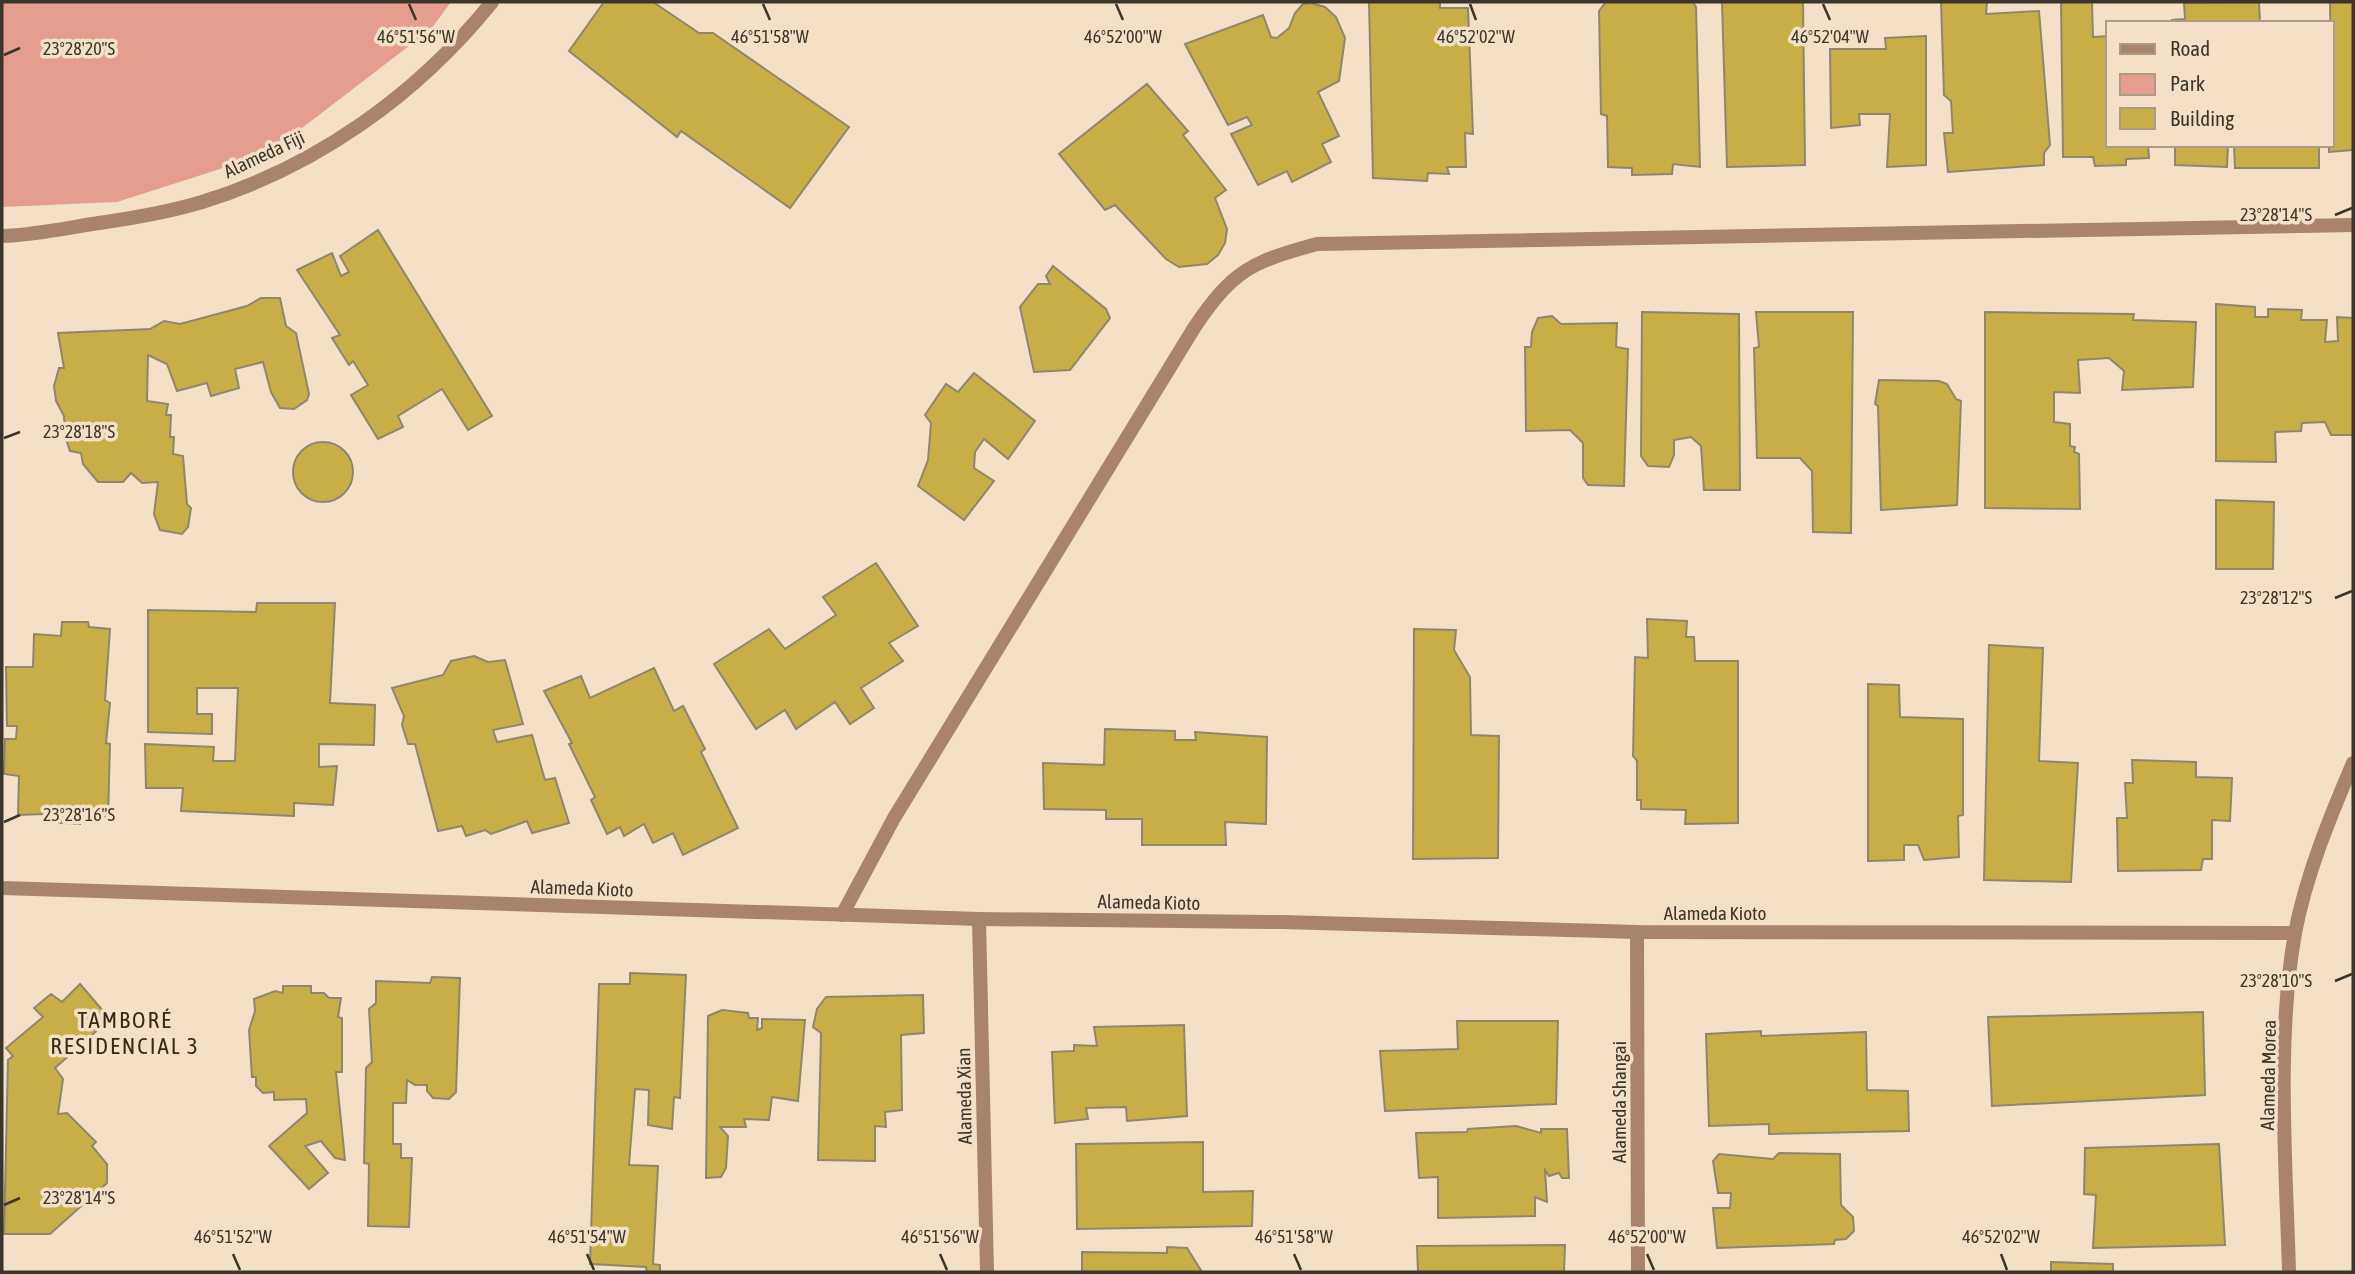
<svg xmlns="http://www.w3.org/2000/svg" width="2355" height="1274" font-family="'Asap Condensed',sans-serif">
<style>
.green{fill:#e59e8d}
.building{fill:#c7ae47;stroke:#8e876d;stroke-width:2}
.lines{fill:none;stroke-linecap:round;stroke-linejoin:round}
.street{stroke:#a8846c;stroke-width:14}
.ticks{fill:none;stroke:#3c352b;stroke-width:2.5}
.labels{text-anchor:middle;stroke-width:7;stroke-linejoin:round;paint-order:stroke}
.street-label{font-size:19px;fill:#3c352b;stroke:#f3e0c7}
.quarter-label{font-size:23px;letter-spacing:2px;fill:#382a15;stroke:#f3e0c7}
.ticks-label{font-size:18px;text-anchor:middle;fill:#3c352b;stroke:#f3e0c7;stroke-width:7;stroke-linejoin:round;paint-order:stroke}
</style>
<rect width="100%" height="100%" fill="#f3e0c7"/>
<!-- green -->
<polygon class="green" points="2,2 451,2 431,29 293,135 220,169 117,202 2,207"/>
<!-- building -->
<g class="building">
<polygon points="604,2 653,2 699,33 713,33 849,127 790,208 681,131 677,137 569,51"/>
<polygon points="1369,2 1440,2 1440,8 1468,8 1473,134 1465,133 1466,167 1447,167 1449,174 1428,173 1427,181 1373,178"/>
<polygon points="1606,2 1693,2 1696,7 1700,167 1673,164 1672,174 1632,175 1632,168 1608,167 1607,116 1601,114 1599,11"/>
<polygon points="1722,2 1803,2 1805,165 1727,167"/>
<polygon points="1941,2 1987,2 1986,14 2039,11 2050,145 2044,153 2044,165 1948,172 1944,133 1953,133 1951,101 1944,95"/>
<polygon points="2061,2 2092,2 2093,37 2108,36 2108,145 2148,145 2149,158 2126,159 2126,165 2095,166 2093,157 2063,157"/>
<polygon points="2259,2 2260,23 2172,23 2172,20 2185,19 2184,3"/>
<polygon points="2330,2 2353,2 2353,150 2329,152 2329,145 2332,145"/>
<polygon points="1311,3 1325,7 1336,17 1345,38 1339,81 1318,92 1339,136 1322,144 1331,162 1292,182 1287,171 1258,185 1231,134 1252,125 1247,117 1228,125 1185,44 1263,15 1271,37 1277,38 1289,28 1295,13 1303,4"/>
<polygon points="1926,36 1926,165 1887,167 1890,114 1859,114 1860,125 1831,128 1830,49 1886,49 1885,38"/>
<polygon points="1147,84 1188,131 1183,135 1226,190 1215,198 1227,229 1225,243 1218,255 1207,264 1179,267 1166,259 1115,205 1105,210 1059,154"/>
<polygon points="2175,145 2228,145 2227,167 2175,165"/>
<polygon points="2234,145 2319,145 2319,168 2235,168"/>
<polygon points="378,230 492,416 468,430 442,389 398,416 403,427 378,439 351,395 368,385 353,361 349,365 332,338 340,335 297,270 332,253 341,276 349,272 340,256"/>
<polygon points="1053,266 1106,309 1110,318 1070,370 1034,372 1020,307 1038,284 1050,284 1046,276"/>
<polygon points="261,298 280,298 286,326 296,333 309,394 307,400 294,409 280,408 271,392 263,362 235,369 239,388 211,396 207,383 177,391 167,364 148,355 147,401 168,404 166,415 171,415 170,437 174,437 173,454 183,456 187,504 191,508 188,527 182,534 160,530 154,514 158,482 142,483 131,473 123,482 98,482 83,464 81,453 70,451 65,436 64,416 56,401 54,386 59,368 64,368 58,333 150,329 164,321 180,324 247,306"/>
<polygon points="2216,304 2255,307 2255,317 2268,317 2268,309 2302,310 2301,320 2327,320 2325,342 2338,341 2337,317 2353,318 2353,435 2331,435 2325,422 2302,423 2301,431 2275,432 2276,462 2216,461"/>
<polygon points="1642,312 1739,314 1740,490 1704,490 1701,446 1691,437 1674,440 1674,455 1669,467 1648,466 1641,456"/>
<polygon points="1756,312 1853,312 1851,533 1813,532 1812,471 1800,458 1757,458 1754,348 1759,347"/>
<polygon points="1985,312 2134,314 2133,320 2196,322 2193,387 2122,390 2124,371 2109,358 2078,360 2080,393 2054,392 2054,422 2070,424 2070,446 2075,447 2074,452 2079,454 2080,509 1985,508"/>
<polygon points="1552,316 1561,324 1617,323 1616,347 1628,349 1624,486 1588,485 1583,478 1583,443 1570,430 1526,431 1525,347 1531,347 1532,332 1538,318"/>
<polygon points="974,373 1035,421 1008,459 984,439 975,452 974,468 994,481 964,520 918,486 928,460 931,423 925,415 946,384 958,392"/>
<polygon points="1879,380 1939,381 1947,384 1956,399 1961,401 1957,505 1881,510 1878,406 1875,404"/>
<circle cx="323" cy="472" r="30"/>
<polygon points="2216,500 2274,502 2273,569 2216,569"/>
<polygon points="876,563 918,626 889,643 903,661 861,688 874,708 850,724 835,702 796,729 785,710 756,729 714,664 769,629 785,649 836,615 823,597"/>
<polygon points="257,603 335,603 330,703 375,705 374,745 319,744 319,767 337,766 333,805 294,803 294,816 181,811 183,788 146,788 145,744 214,747 213,761 235,761 238,688 197,688 197,714 212,714 212,734 148,732 148,610 256,612"/>
<polygon points="1647,619 1687,621 1686,637 1694,637 1695,661 1738,661 1738,823 1685,824 1686,810 1641,809 1641,800 1637,800 1637,761 1633,756 1635,657 1648,658"/>
<polygon points="62,622 88,622 89,627 110,629 105,700 110,703 106,743 110,744 108,817 80,815 80,824 46,822 46,814 18,815 19,776 4,774 5,739 16,739 17,726 7,726 6,667 33,667 34,634 61,636"/>
<polygon points="1414,629 1456,630 1454,650 1470,677 1471,735 1499,736 1498,858 1413,859"/>
<polygon points="1989,645 2043,648 2039,761 2078,763 2071,882 1984,880"/>
<polygon points="474,656 488,662 505,660 523,724 493,730 497,742 532,735 545,780 555,778 569,823 532,833 527,821 491,834 485,830 466,836 462,826 438,831 415,744 408,744 402,725 404,716 392,688 443,675 451,661"/>
<polygon points="654,668 674,711 683,706 705,749 701,752 738,828 683,855 673,833 653,843 644,824 624,836 620,827 607,834 591,800 595,797 569,744 572,743 544,691 581,676 590,698"/>
<polygon points="1868,684 1899,685 1900,717 1963,719 1963,815 1958,816 1959,857 1924,860 1918,845 1904,845 1904,860 1868,861"/>
<polygon points="1105,729 1175,731 1175,740 1196,740 1195,732 1267,737 1266,824 1225,822 1226,845 1142,845 1142,819 1106,819 1106,810 1044,809 1043,763 1104,765"/>
<polygon points="2132,760 2196,762 2196,777 2232,778 2230,821 2212,820 2212,859 2203,859 2201,870 2118,871 2117,818 2127,818 2125,783 2133,783"/>
<polygon points="630,973 686,975 680,1098 674,1097 672,1129 648,1125 649,1090 635,1089 629,1165 658,1166 653,1264 660,1265 660,1272 647,1272 646,1267 590,1264 599,984 630,984"/>
<polygon points="432,977 460,978 456,1092 449,1099 433,1098 427,1091 427,1085 415,1085 407,1080 406,1103 393,1103 393,1144 401,1144 401,1158 412,1158 409,1227 368,1226 369,1164 364,1163 366,1068 372,1062 369,1009 376,1003 376,981 430,983"/>
<polygon points="80,984 110,1019 55,1068 63,1079 58,1114 67,1113 96,1142 92,1146 107,1164 107,1183 50,1234 4,1234 8,1060 13,1056 6,1048 43,1017 34,1008 51,994 62,1002"/>
<polygon points="283,986 311,986 311,993 324,993 329,998 341,998 338,1017 342,1018 342,1072 336,1072 345,1160 335,1158 321,1141 305,1146 328,1173 309,1189 269,1146 307,1113 306,1099 274,1100 274,1092 263,1093 256,1086 256,1077 252,1077 249,1030 255,1011 254,999 275,991 283,993"/>
<polygon points="923,995 924,1033 901,1035 902,1110 885,1112 886,1127 875,1126 875,1161 818,1160 821,1033 813,1027 817,1009 826,997"/>
<polygon points="722,1010 748,1013 749,1018 758,1018 757,1030 762,1028 762,1019 805,1020 798,1101 772,1097 769,1120 744,1119 746,1127 720,1127 728,1136 726,1168 721,1177 706,1178 708,1016"/>
<polygon points="2203,1012 2205,1095 1992,1106 1988,1017"/>
<polygon points="1457,1021 1558,1021 1556,1104 1385,1111 1380,1051 1458,1049"/>
<polygon points="1184,1025 1187,1116 1127,1121 1126,1107 1086,1108 1088,1119 1055,1123 1052,1052 1074,1051 1074,1045 1097,1046 1094,1027"/>
<polygon points="1761,1031 1761,1036 1866,1032 1867,1090 1908,1091 1909,1131 1769,1134 1769,1124 1709,1126 1706,1034"/>
<polygon points="1516,1126 1541,1133 1541,1129 1567,1129 1569,1178 1562,1178 1559,1173 1549,1176 1545,1170 1547,1202 1535,1197 1535,1216 1438,1218 1438,1177 1419,1178 1416,1133 1467,1132 1468,1129"/>
<polygon points="1203,1142 1203,1192 1253,1191 1252,1226 1077,1229 1076,1144"/>
<polygon points="2219,1144 2225,1245 2093,1248 2096,1195 2084,1194 2085,1148"/>
<polygon points="1779,1153 1840,1154 1841,1205 1853,1217 1854,1231 1846,1239 1835,1240 1834,1244 1717,1248 1713,1208 1730,1208 1731,1193 1718,1193 1713,1161 1719,1154 1773,1159"/>
<polygon points="1565,1245 1564,1272 1418,1272 1417,1246"/>
<polygon points="1167,1247 1187,1248 1202,1272 1082,1272 1082,1252 1167,1253"/>
<polygon points="2051,1262 2113,1264 2113,1272 2051,1272"/>
</g>
<g class="lines">
<!-- street -->
<g class="street">
<path d="M2,236c30,-1 60,-7 90,-12 36,-5 74,-11 110,-22 114,-35 215,-107 290,-200"/>
<polyline points="2,888 979,919 1282,922 1637,932 2295,933"/>
<path d="M842,915l52,-97 300,-490c39,-58 57,-66 123,-84l1036,-19"/>
<polyline points="979,919 987,1272"/>
<polyline points="1637,932 1638,1272"/>
<path d="M2289,1272c-3,-108 -13,-232 6,-339 11,-58 35,-116 58,-170"/>
</g>
</g>
<!-- ticks -->
<path class="ticks" d="M409,4l7,16M763,4l7,16M1116,4l7,16M1470,4l6,16M1823,4l7,16M4,55l16,-7M2335,215l17,-7M4,438l16,-6M2335,598l17,-7M4,822l16,-7M2335,981l17,-7M4,1205l16,-7M233,1254l7,16M587,1254l7,16M940,1254l7,16M1294,1254l7,16M1647,1254l7,16M2001,1254l6,16"/>
<g class="labels">
<!-- street labels -->
<g class="street-label">
<text transform="translate(264 154) rotate(-25)" y="7">Alameda Fiji</text>
<text transform="translate(582 888) rotate(2)" y="7">Alameda Kioto</text>
<text transform="translate(1149 902) rotate(1)" y="7">Alameda Kioto</text>
<text x="1715" y="920">Alameda Kioto</text>
<text transform="translate(2268 1075) rotate(-89)" y="7">Alameda Morea</text>
<text transform="translate(964 1096) rotate(-91)" y="7">Alameda Xian</text>
<text transform="translate(1619 1102) rotate(-90)" y="7">Alameda Shangai</text>
</g>
<!-- quarter labels -->
<g class="quarter-label">
<text x="125" y="1028">TAMBORÉ<tspan x="125" dy="26">RESIDENCIAL 3</tspan></text>
</g>
</g>
<g class="ticks-label">
<text x="416" y="43">46°51'56"W</text>
<text x="770" y="43">46°51'58"W</text>
<text x="1123" y="43">46°52'00"W</text>
<text x="1476" y="43">46°52'02"W</text>
<text x="1830" y="43">46°52'04"W</text>
<text x="79" y="55">23°28'20"S</text>
<text x="2276" y="221">23°28'14"S</text>
<text x="79" y="438">23°28'18"S</text>
<text x="2276" y="604">23°28'12"S</text>
<text x="79" y="821">23°28'16"S</text>
<text x="2276" y="987">23°28'10"S</text>
<text x="79" y="1204">23°28'14"S</text>
<text x="233" y="1243">46°51'52"W</text>
<text x="587" y="1243">46°51'54"W</text>
<text x="940" y="1243">46°51'56"W</text>
<text x="1294" y="1243">46°51'58"W</text>
<text x="1647" y="1243">46°52'00"W</text>
<text x="2001" y="1243">46°52'02"W</text>
</g>
<!-- border -->
<rect width="2355" height="1274" fill="none" stroke="#3c352b" stroke-width="7"/>
<!-- legend -->
<rect x="2106" y="21" width="228" height="126" fill="#f3e0c7" stroke="#aa9c89" stroke-width="2"/>
<rect x="2120" y="44" width="35" height="10" fill="#a8846c" stroke="#aa9c89" stroke-width="2"/>
<text x="2170" y="56" font-size="21" fill="#3c352b">Road</text>
<rect x="2120" y="74" width="35" height="21" fill="#e59e8d" stroke="#aa9c89" stroke-width="2"/>
<text x="2170" y="91" font-size="21" fill="#3c352b">Park</text>
<rect x="2120" y="108" width="35" height="21" fill="#c7ae47" stroke="#aa9c89" stroke-width="2"/>
<text x="2170" y="126" font-size="21" fill="#3c352b">Building</text>
</svg>
